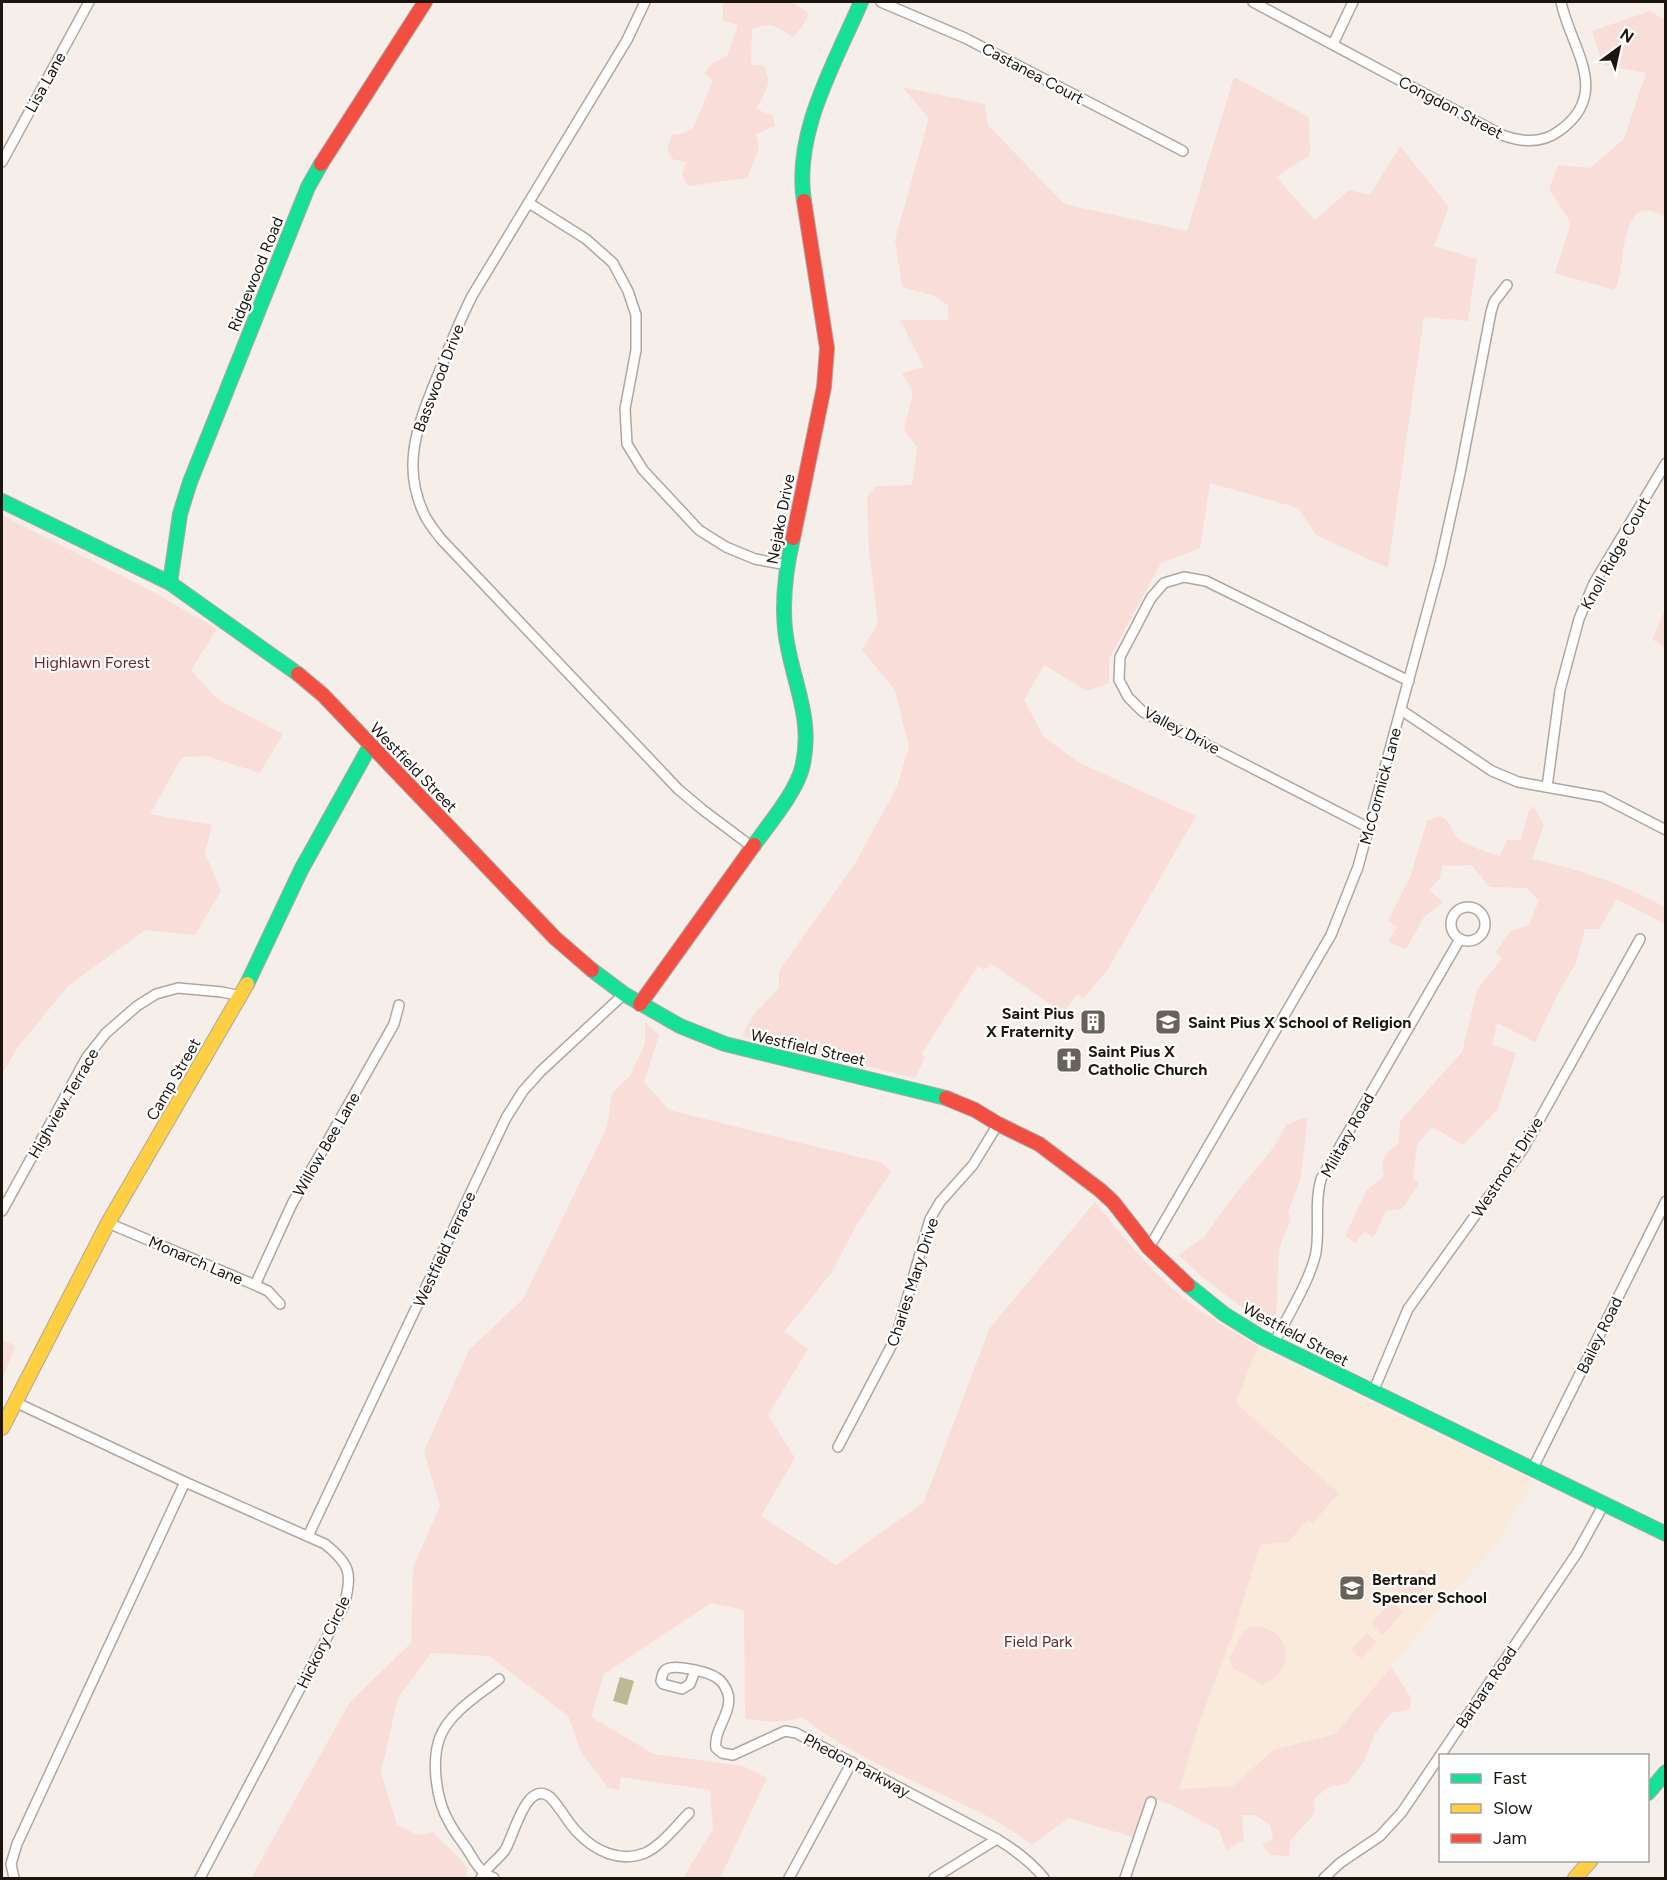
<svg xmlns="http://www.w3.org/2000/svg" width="1667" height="1880" font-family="Figtree,sans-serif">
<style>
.built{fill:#f9eadc}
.green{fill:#f9ddd8}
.water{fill:#bcb994}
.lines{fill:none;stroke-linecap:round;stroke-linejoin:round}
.street-casing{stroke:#aea7a1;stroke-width:12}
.fast-casing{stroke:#aea7a1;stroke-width:16}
.slow-casing{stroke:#aea7a1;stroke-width:16}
.jam-casing{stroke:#aea7a1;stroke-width:16}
.street{stroke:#fefdfc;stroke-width:9}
.fast{stroke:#16e098;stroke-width:14}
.slow{stroke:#ffcf43;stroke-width:14}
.jam{stroke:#f24e42;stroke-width:14}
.labels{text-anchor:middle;stroke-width:4.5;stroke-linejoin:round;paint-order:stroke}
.street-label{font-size:16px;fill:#1d160f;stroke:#fff}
.park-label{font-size:16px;fill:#6a2627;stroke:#fff}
.poi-label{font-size:16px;font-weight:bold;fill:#1d160f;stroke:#fff;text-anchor:start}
</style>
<rect width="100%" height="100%" fill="#f6efe9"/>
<!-- built -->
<polygon class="built" points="1258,1346 1316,1376 1534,1481 1493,1549 1415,1637 1335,1734 1273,1750 1233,1786 1178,1789 1201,1718 1235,1628 1260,1545 1232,1410"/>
<!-- green -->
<g class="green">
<path d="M723,2h69l17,11 -7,14 -9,10c-18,-12 -21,-15 -41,-8l-1,36h12c11,19 2,26 -7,44l17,7 2,10 -19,8 3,14 -12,30 -59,8 -6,-11 4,-13 -14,-3 -5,-10 5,-14 12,-2 9,-5 20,-47 -9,-8 9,-10 14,-7 11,-31 -15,-4z"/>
<path d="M1650,11l15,9v197c-49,-30 -37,54 -51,73l-59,-17 16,-50 -22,-34 9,-24 32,3 34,-29 22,-66 -43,-8 -11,-34z"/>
<polygon points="1234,77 1309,117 1310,155 1276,177 1315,220 1349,190 1370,195 1400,146 1449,207 1434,246 1477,259 1468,321 1424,317 1388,568 1316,535 1298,508 1210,483 1200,548 1161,563 1109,659 1109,683 1087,691 1044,665 1024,700 1044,737 1078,762 1196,816 1108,969 1084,998 1077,994 1063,1013 990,963 984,970 978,966 921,1054 925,1057 915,1078 742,1036 753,1015 779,988 779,971 854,865 896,789 909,747 895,690 862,650 878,623 869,552 867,497 876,486 912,485 917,447 904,430 913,392 902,373 924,367 900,320 948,320 948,305 934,296 902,287 895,240 929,118 902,87 985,104 988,125 1064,204 1187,231"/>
<polygon points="2,515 155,593 217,629 191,670 217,699 283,734 260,773 207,756 182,757 150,814 212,825 205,853 221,891 195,935 145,930 68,986 18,1047 2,1074"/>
<polygon points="1665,610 1665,648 1652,639"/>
<path d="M1533,806l11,19 -12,34c47,10 91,25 133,48v17l-48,-25 -18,30h-14l-9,34 -17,29 -24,50 -38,-19 -5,22 24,8 -18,56 -35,36 -31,-18 -15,18 -4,33 6,6 -17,25 -16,2 -12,26 -10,-5 -9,11 -10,-7 21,-45 18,-15c-4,-16 1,-24 15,-33l1,-22 62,-69 15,-62 25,-32 -7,-5 16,-22 18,-6 10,-25 -13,-12 -36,-1 -19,-22 -29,1 -2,12 -11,12 14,12 -19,15 -18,32 -18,-7 9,-15 -9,-6 23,-46 16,-54 13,-5c13,7 8,9 15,19 8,10 32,17 45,21l7,-16h14l7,-28z"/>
<path d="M645,1022l14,13 -15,47 25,28 213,53 9,9 -34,52 -25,48 -48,60 24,17 -40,66 27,43 -34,58 75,49 88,-63 65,-173 106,-127c24,30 49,61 78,87 25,23 56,40 85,57l-21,53 2,7 100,87 -26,30 -5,-3 -20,22 -28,3 -25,83 -34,90 -22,71 54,-3 40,-36 62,-16 56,-67 20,31 -1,11 -19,4 -16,21 -12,29 -15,20 -21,5 -13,11 1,14 -25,28 -1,15 -19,-1 -8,-11 11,-4 -3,-15 -15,-10h-13l2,25 -18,10 -7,-20 -47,-25 -24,-9 -15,41 -64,-19 -37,27c-14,-10 -28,-20 -43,-28 -62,-32 -132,-56 -187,-100 -20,7 -37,4 -57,2l-1,-109 -33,-7 -107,71 -13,43 63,37 89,12 24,12 -47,100h-37l30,-49 -3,-39 -89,-13 -2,13 -11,-2 -27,-36 -13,-36 -79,-60 -58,-3 -33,45 -17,74 16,53 21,10 15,-3c11,13 25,22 34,36l-1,10h-215l99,-176 61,-59 2,-76 27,-61 -16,-55 45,-101 54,-51 84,-172 5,-34 17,-16 16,-33z"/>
<path d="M1307,1117l-1,18 -6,46 -12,31 3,7c-3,9 -9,19 -11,28 -4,22 -1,46 -4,69l-18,4 -57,-44 -22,-21 25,-18 28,-39 42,-51 12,-22z"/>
<polygon points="2,1339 15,1346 2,1380"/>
<polygon points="1421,1568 1433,1579 1412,1603 1400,1592"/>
<polygon points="1391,1601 1403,1612 1383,1635 1373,1626 1373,1622"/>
<path d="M1251,1627c4,0 10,-1 14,1 31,10 24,48 -3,57l-29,-17 -4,-10 15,-27z"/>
<polygon points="1367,1633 1376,1642 1361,1659 1351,1650"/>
</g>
<!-- water -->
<polygon class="water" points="620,1677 634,1681 627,1705 613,1701"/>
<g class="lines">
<defs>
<g id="street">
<path d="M645,2l-18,38 -155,256c-14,28 -25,56 -37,86 -18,45 -34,86 -10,134 4,8 10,15 16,23l237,250 25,21 48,36"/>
<polyline points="881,2 965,38 1183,151"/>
<path d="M1253,2l249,133c19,7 40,9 57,-4 54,-38 11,-84 2,-129"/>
<polyline points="1333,44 1353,2"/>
<polyline points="2,162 89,2"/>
<polyline points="529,203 586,239 613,263 628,291 636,315 636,350 625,409 627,444 643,470 699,530 726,547 755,559 787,565"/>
<polyline points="1401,710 1492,771 1518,782 1602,797 1666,830"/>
<polyline points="1547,787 1560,690 1579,619 1594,583 1666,463"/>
<polyline points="1369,828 1143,712 1128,697 1119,680 1120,657 1151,598 1164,583 1184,577 1206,581 1409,681"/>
<circle cx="1468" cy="924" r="17"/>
<polyline points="2,1211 87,1057 106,1033 137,1006 156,994 178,988 222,992 241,996"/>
<polyline points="108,1223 255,1285 268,1291 280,1304"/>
<polyline points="1149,1248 1331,935 1358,867 1440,564 1460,474 1491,312 1494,302 1507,285"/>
<polyline points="255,1285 292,1204 394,1024 399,1005"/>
<path d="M1273,1345c13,-26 38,-66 43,-93 4,-24 -2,-49 5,-73l139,-240"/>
<polyline points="1373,1392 1408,1309 1523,1149 1640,939"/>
<path d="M15,1402l170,80 140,62c25,20 28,30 19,61l-144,273"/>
<polyline points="838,1447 896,1337 930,1219 940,1202 973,1165 998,1124"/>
<polyline points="1532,1470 1666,1201"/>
<polyline points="308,1536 506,1118 523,1091 541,1071 624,994"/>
<path d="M695,1671l-5,13 -8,5 -19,-5 -2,-3c1,-4 1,-10 6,-12 8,-5 42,3 50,9 5,3 9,10 11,16 5,18 -15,36 -12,54l6,5 11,2 52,-24 11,2 201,106c18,11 34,23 47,39"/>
<polyline points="14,1878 11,1864 17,1844 185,1482"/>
<path d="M481,1878c5,-11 17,-18 24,-28 9,-14 21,-71 45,-53 11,11 17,25 28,36 17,18 42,30 67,20 16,-7 31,-27 44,-40"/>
<path d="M494,1878c-14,-5 -19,-16 -27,-29 -6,-9 -13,-17 -18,-27 -13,-22 -18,-61 -9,-85 10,-25 39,-42 59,-58"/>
<polyline points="789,1878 852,1762"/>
<polyline points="934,1878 997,1839"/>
<polyline points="1125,1878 1151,1802"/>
<polyline points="1324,1878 1340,1863 1380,1836 1402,1812 1577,1553 1604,1504"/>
</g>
<g id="fast">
<path d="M804,201c-11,-68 31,-138 57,-199"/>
<polyline points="2,501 170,583 298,674"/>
<polyline points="170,583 180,514 190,482 308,187 321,164"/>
<path d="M754,845c15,-21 42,-53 48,-77 13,-51 -12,-90 -17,-139 -3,-30 1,-61 8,-91"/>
<polyline points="592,970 624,994 680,1026 725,1044 946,1098"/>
<polyline points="247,984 301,870 370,746"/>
<polyline points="1188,1285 1224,1314 1261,1337 1666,1534"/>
<polyline points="1648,1793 1666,1772"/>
</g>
<g id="slow">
<polyline points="2,1428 108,1223 247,984"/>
<polyline points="1575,1878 1591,1860"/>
</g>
<g id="jam">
<polyline points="321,164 425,2"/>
<polyline points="793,538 824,387 827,348 804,201"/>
<polyline points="298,674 323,695 555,938 592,970"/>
<polyline points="640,1004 754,845"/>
<polyline points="946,1098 975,1110 998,1124 1039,1144 1100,1190 1113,1202 1149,1248 1188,1285"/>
</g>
</defs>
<!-- street casing -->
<use href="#street" class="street-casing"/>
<!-- fast casing -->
<use href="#fast" class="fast-casing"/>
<!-- slow casing -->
<use href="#slow" class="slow-casing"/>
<!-- jam casing -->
<use href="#jam" class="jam-casing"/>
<!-- street -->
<use href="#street" class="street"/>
<!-- fast -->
<use href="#fast" class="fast"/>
<!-- slow -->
<use href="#slow" class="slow"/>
<!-- jam -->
<use href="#jam" class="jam"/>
</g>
<!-- icons -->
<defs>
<symbol id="building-square" viewBox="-11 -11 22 22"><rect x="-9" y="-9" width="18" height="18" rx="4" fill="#69625b" stroke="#fff"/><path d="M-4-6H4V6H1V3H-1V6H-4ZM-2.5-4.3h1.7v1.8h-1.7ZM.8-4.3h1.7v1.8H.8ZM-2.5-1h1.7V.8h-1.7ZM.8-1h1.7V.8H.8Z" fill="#fff"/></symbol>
<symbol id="school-square" viewBox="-11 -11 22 22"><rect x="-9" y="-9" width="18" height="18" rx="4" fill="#69625b" stroke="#fff"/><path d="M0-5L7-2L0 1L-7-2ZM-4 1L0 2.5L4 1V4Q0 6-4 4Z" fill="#fff"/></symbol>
<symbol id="church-square" viewBox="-11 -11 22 22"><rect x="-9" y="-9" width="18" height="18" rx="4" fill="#69625b" stroke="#fff"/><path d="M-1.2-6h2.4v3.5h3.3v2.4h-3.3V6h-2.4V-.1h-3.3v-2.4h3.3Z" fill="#fff"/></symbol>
</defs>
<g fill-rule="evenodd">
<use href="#building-square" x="1078" y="1007" width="30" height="30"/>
<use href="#school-square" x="1153" y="1007" width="30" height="30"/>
<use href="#church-square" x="1054" y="1045" width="30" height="30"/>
<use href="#school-square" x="1337" y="1573" width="30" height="30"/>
</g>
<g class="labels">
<!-- street labels -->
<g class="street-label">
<text transform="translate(1033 73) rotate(28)" y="6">Castanea Court</text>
<text transform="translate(45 82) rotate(-61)" y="6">Lisa Lane</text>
<text transform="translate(1451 107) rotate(28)" y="6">Congdon Street</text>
<text transform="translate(255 274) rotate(-68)" y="6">Ridgewood Road</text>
<text transform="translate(438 378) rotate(-69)" y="6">Basswood Drive</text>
<text transform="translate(780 519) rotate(-79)" y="6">Nejako Drive</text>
<text transform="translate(1615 553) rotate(-61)" y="6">Knoll Ridge Court</text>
<text transform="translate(1182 730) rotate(28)" y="6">Valley Drive</text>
<text transform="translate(414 767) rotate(46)" y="6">Westfield Street</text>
<text transform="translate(1380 786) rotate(-75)" y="6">McCormick Lane</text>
<text transform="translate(808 1047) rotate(13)" y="6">Westfield Street</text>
<text transform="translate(173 1079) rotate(-60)" y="6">Camp Street</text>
<text transform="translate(63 1103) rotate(-60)" y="6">Highview Terrace</text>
<text transform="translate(1347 1135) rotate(-61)" y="6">Military Road</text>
<text transform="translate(326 1144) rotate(-60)" y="6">Willow Bee Lane</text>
<text transform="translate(1507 1167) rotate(-57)" y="6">Westmont Drive</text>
<text transform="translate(444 1249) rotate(-65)" y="6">Westfield Terrace</text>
<text transform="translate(196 1260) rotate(23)" y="6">Monarch Lane</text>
<text transform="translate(912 1282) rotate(-72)" y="6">Charles Mary Drive</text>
<text transform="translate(1296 1334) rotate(28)" y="6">Westfield Street</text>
<text transform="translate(1599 1335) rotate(-64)" y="6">Bailey Road</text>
<text transform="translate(323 1642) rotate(-64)" y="6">Hickory Circle</text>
<text transform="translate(1486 1687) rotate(-56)" y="6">Barbara Road</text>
<text transform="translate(857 1765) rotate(28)" y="6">Phedon Parkway</text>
</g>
<!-- park labels -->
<g class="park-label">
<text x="92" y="668">Highlawn Forest</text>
<text x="1038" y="1647">Field Park</text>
</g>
<!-- poi labels -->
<g class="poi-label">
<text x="1074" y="1019" text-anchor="end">Saint Pius<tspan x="1074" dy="18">X Fraternity</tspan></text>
<text x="1188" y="1028">Saint Pius X School of Religion</text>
<text x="1088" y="1057">Saint Pius X<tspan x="1088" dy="18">Catholic Church</tspan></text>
<text x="1372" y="1585">Bertrand<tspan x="1372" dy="18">Spencer School</tspan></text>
</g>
</g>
<!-- border -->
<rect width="1667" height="1880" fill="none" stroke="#1d160f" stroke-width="6"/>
<!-- legend -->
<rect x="1439" y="1754" width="210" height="108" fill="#ffffff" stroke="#a5a29f" stroke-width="1.5"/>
<rect x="1451" y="1774" width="30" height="9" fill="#16e098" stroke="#a5a29f" stroke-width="1.5"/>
<text x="1493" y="1784" font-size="18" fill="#1d160f">Fast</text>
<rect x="1451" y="1804" width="30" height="9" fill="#ffcf43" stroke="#a5a29f" stroke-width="1.5"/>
<text x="1493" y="1814" font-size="18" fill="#1d160f">Slow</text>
<rect x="1451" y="1834" width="30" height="9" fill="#f24e42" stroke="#a5a29f" stroke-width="1.5"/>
<text x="1493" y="1844" font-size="18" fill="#1d160f">Jam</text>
<!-- north arrow -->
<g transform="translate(1619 48) rotate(33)" stroke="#ffffff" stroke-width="4.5" paint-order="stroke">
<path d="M0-4.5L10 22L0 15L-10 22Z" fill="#1d160f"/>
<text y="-9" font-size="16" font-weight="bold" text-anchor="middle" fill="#1d160f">N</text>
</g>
</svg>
